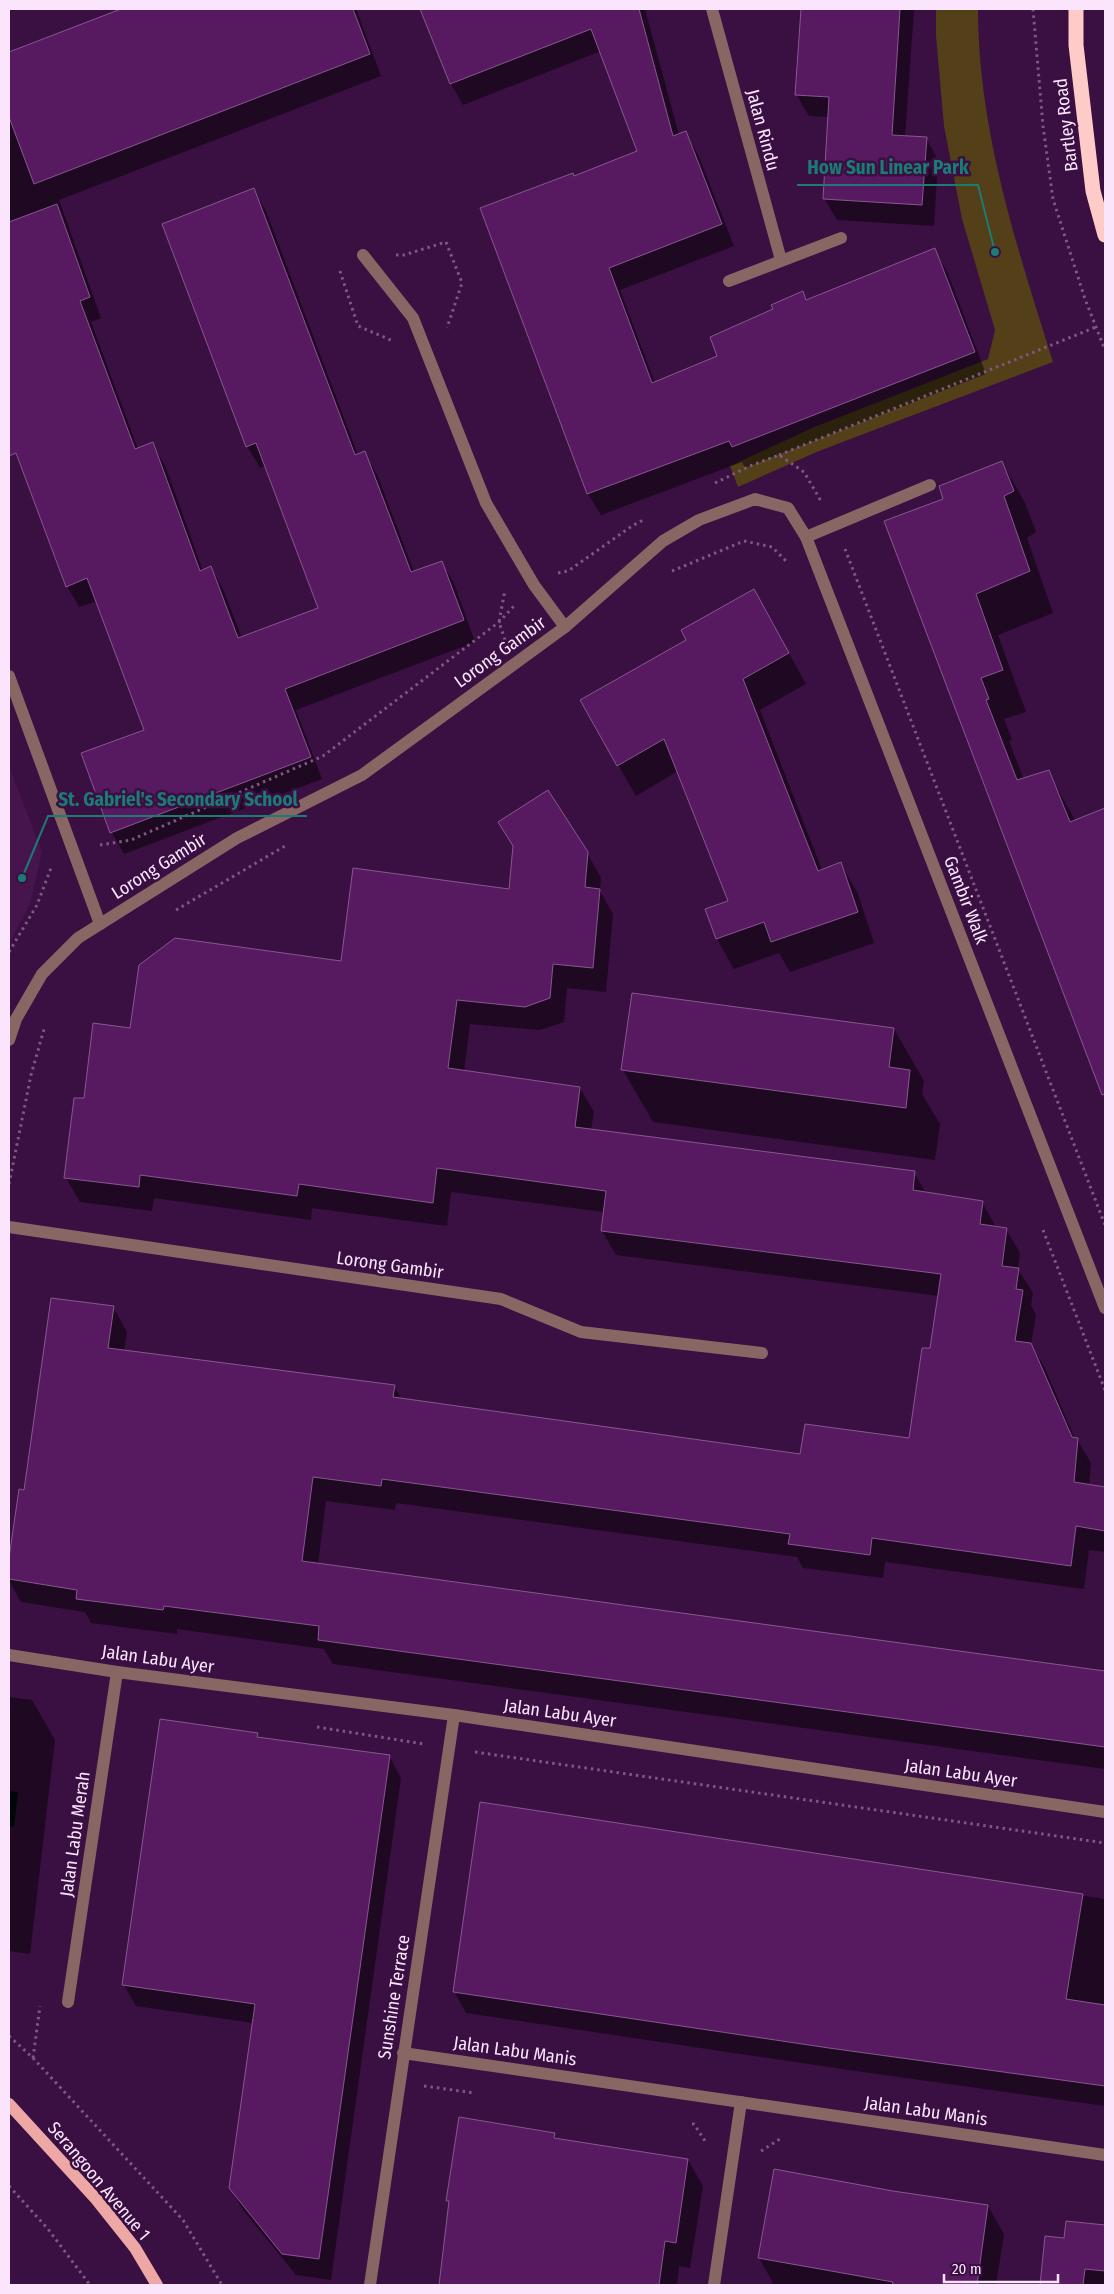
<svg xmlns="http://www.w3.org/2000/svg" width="1114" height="2294" font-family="'Fira Sans Condensed',sans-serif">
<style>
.built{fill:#46154e}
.green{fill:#533f18}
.water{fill:#000e10}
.shadow{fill:#0007}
.building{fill:#571a61;stroke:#86588e}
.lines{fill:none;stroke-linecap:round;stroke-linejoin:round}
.path{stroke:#7d5982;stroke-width:3;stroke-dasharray:2.5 4;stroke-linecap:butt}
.minor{stroke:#886664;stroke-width:12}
.major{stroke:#eda7a4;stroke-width:12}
.highway{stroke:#ffcbc8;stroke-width:15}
.labels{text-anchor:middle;stroke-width:5;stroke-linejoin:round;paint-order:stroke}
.street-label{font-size:18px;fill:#fae5fd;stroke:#3a0f41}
.leader{fill:none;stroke:#1b7c75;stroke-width:2}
.callout-dot{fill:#1b7c75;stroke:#3a0f41;stroke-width:2}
.callout-label{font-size:19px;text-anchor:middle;font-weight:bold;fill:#1b7c75;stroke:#3a0f41;stroke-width:5;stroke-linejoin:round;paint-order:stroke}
</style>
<rect width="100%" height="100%" fill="#3a0f41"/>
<!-- built -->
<polygon class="built" points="9,766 42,852 30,904 9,944"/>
<!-- green -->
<path class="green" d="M936,9h42c0,121 39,238 75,353l-234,89 -81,36 -8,-21 82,-38 176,-69 7,-29 -33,-111 -18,-93 -8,-90z"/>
<!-- water -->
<polygon class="water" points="9,1791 18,1792 14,1827 9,1826"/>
<!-- shadow -->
<g class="shadow">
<polygon points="124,9 356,9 381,76 59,200 101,318 91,322 138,449 152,444 165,465 203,571 211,568 223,589 242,638 319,608 266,465 260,468 247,446 253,190 266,211 358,455 364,453 377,474 414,572 441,562 454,583 475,642 296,710 322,779 124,854 112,833 82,754 146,731 97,601 79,607 67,586 9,433 9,53"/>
<polygon points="422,9 645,9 679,135 685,133 698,154 734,246 620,290 655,383 718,356 774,310 803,293 808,301 934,250 947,271 986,374 745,468 742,462 601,515 588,494 482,208 574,177 639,151 601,51 463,105 451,84"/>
<polygon points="802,9 914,9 905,137 926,138 938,160 934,226 837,220 824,198 829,117 809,116 796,94"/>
<polygon points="1002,462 1025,503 1036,532 1027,538 1053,613 998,635 1026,712 1004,719 1012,740 1009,741 1024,780 1048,772 1076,822 1105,810 1105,1083 1087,1052 886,522 944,500"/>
<polygon points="771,621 806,684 760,710 822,870 841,864 858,894 874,943 790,972 779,953 734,969 717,939 707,910 730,902 678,771 636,796 581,700"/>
<polygon points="587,853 601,878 600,891 613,914 606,992 567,988 564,1022 540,1030 470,1024 464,1072 580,1088 594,1112 591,1130 914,1173 926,1193 982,1202 996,1227 1006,1229 1020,1253 1018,1269 1033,1293 1031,1305 1036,1315 1031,1345 1045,1368 1075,1439 1077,1439 1091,1463 1089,1486 1105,1488 1105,1552 1089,1550 1084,1589 885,1562 883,1578 803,1568 797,1557 396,1503 395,1510 326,1501 318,1564 1105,1672 1105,1769 333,1664 324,1649 177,1629 177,1634 91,1623 85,1612 21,1602 9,1581 9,1566 20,1491 25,1492 113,1307 127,1332 124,1351 394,1386 402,1400 802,1456 910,1439 931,1350 939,1296 616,1255 602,1231 604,1212 451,1192 447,1226 312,1208 311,1220 154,1198 152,1211 80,1202 66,1178 75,1098 85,1099 131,1029 342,962 510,890"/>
<polygon points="894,1029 924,1081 922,1094 940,1124 935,1160 653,1122 623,1070"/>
<polygon points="9,1697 32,1700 55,1740 30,1954 9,1951"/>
<polygon points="257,1734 259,1739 389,1756 401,1778 331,2280 296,2275 243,2210 230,2188 253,2023 136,2006 124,1985"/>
<polygon points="481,1804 1105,1899 1105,2106 842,2069 466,2013 454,1991"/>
<polygon points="554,2134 557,2139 688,2160 703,2186 690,2268 679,2266 677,2285 440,2285 450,2205 447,2201"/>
<polygon points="893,2192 988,2206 1004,2234 996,2285 772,2285 772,2281 759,2258"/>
<polygon points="1067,2222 1105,2226 1105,2285 1041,2285 1046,2237 1065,2240"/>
</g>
<!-- building -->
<g class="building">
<polygon points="121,9 353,9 370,54 34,184 9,117 9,52"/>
<polygon points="420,9 639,9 673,136 686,131 722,224 609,268 652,383 717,356 710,337 773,309 771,305 803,291 806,300 935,248 975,352 732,447 729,441 587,494 480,208 573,173 574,176 637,151 591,29 450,84"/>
<polygon points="801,9 900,9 892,135 927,137 922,205 823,199 829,97 795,95"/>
<polygon points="254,188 355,455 365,451 411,572 442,561 464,620 285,689 311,757 110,833 81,753 144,730 87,578 66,587 16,453 9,456 9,222 57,204 90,297 80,301 135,449 153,442 200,571 211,566 238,638 318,608 256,443 246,447 162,224"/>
<polygon points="1002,461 1014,491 1004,496 1030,571 976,594 1003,670 981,678 989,699 986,700 1017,780 1049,770 1070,822 1105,808 1105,1094 1102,1095 884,521 943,499 939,486"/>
<polygon points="754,589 789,653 743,679 818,871 841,862 858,912 771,942 764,922 716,939 705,909 728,901 664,739 617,766 580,700 686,640 681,630"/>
<polygon points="548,790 588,852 585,887 600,889 593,968 553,964 550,998 525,1007 457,1000 448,1068 580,1087 575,1127 915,1171 913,1190 983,1201 980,1224 1007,1228 1002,1266 1019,1268 1016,1289 1023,1290 1015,1341 1031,1343 1072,1437 1078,1438 1074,1482 1105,1487 1105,1531 1076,1526 1071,1566 872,1538 870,1555 788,1544 790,1534 382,1479 381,1486 313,1477 302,1561 1105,1671 1105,1747 318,1640 319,1626 164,1606 163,1610 76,1599 77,1590 9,1579 9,1558 19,1489 24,1490 51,1298 114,1306 108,1348 395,1385 393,1397 800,1454 805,1424 909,1438 922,1348 930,1348 941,1274 601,1231 606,1191 437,1168 433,1203 299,1184 297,1196 140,1175 139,1187 64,1178 74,1098 84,1098 93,1023 130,1028 139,965 175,938 341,961 353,868 509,889 513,846 498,822"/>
<polygon points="632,993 894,1028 889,1067 910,1070 906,1108 621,1070"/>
<polygon points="160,1719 258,1733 257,1737 390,1755 319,2259 282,2254 229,2188 255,2004 122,1985"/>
<polygon points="480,1802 1083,1894 1066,1999 1105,2005 1105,2086 829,2048 453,1992"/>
<polygon points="459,2117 555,2133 554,2138 688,2159 676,2243 665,2241 659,2285 439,2285 449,2201 446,2201"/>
<polygon points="774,2169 893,2191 988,2205 977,2285 892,2285 893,2282 758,2258"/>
<polygon points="1066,2221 1105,2225 1105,2271 1085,2269 1083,2285 1040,2285 1045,2236 1064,2238"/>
</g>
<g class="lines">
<!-- path -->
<g class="path">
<polyline points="1033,9 1043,126 1053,199 1085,299 1105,350"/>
<polyline points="396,255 404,255 446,242 462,283 447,328"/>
<polyline points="340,271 358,326 393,341"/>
<polyline points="779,455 1096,327"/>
<polyline points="715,483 750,466 779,455 804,472 821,501"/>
<polyline points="845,549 1105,1225"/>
<polyline points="672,571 744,541 772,547 786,561"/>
<polyline points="558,573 568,571 632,526 645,519"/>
<polyline points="505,640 499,622 505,590"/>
<polyline points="100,845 131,840 323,756 499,622 515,605"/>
<polyline points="176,910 285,846"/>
<polyline points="9,952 37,905 51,868"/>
<polyline points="9,1184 31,1075 45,1026"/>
<polyline points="1043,1230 1105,1390"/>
<polyline points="317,1727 424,1744"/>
<polyline points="475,1752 1105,1843"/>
<polyline points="9,2036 33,2058 183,2220 222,2285"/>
<polyline points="33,2058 40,2006"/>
<polyline points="424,2086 475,2093"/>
<polyline points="692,2124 694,2124 707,2144"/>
<polyline points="761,2151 783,2137"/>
<polyline points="9,2186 48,2229 90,2285"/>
</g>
<!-- minor -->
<g class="minor">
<polyline points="712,9 781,260"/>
<polyline points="363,255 413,318 486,503 534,585 565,627"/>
<polyline points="729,281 841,238"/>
<polyline points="806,537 930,485"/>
<polyline points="9,676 100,924"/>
<polyline points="9,1040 16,1019 42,974 78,938 237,838 362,775 565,627 663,541 699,520 755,499 788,508 806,537 1105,1308"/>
<polyline points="9,1227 501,1299 581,1332 762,1353"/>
<polyline points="9,1655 117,1672 454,1715 1105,1812"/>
<polyline points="68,2002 117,1672"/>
<polyline points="403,2053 1105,2155"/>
<polyline points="370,2285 454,1715"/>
<polyline points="714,2285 741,2102"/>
</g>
<!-- major -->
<polyline class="major" points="9,2104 96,2199 135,2248 157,2285"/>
<!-- highway -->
<polyline class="highway" points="1076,9 1076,45 1093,191 1105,235"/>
</g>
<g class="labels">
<!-- street labels -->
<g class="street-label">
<text transform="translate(1066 125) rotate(-97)" y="6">Bartley Road</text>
<text transform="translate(763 130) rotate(75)" y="6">Jalan Rindu</text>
<text transform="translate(500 652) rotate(-36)" y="6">Lorong Gambir</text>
<text transform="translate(159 866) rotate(-32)" y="6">Lorong Gambir</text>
<text transform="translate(966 900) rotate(69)" y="6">Gambir Walk</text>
<text transform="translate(390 1265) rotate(8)" y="6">Lorong Gambir</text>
<text transform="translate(158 1659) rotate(8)" y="6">Jalan Labu Ayer</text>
<text transform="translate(560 1713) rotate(8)" y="6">Jalan Labu Ayer</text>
<text transform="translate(961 1773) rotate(8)" y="6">Jalan Labu Ayer</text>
<text transform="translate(75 1834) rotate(-82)" y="6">Jalan Labu Merah</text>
<text transform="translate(394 1997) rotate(-81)" y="6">Sunshine Terrace</text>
<text transform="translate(515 2051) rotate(8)" y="6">Jalan Labu Manis</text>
<text transform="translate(926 2111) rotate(8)" y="6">Jalan Labu Manis</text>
<text transform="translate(99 2181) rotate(50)" y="6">Serangoon Avenue 1</text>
</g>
</g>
<!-- callouts -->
<path class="leader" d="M995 252L978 185H797M22 878L48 816H307"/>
<g class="callout-dot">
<circle cx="995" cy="252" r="5"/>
<circle cx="22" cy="878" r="5"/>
</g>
<g class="callout-label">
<text x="888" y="174">How Sun Linear Park</text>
<text x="178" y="806">St. Gabriel's Secondary School</text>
</g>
<!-- border -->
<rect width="1114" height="2294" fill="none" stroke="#fae5fd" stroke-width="20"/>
<!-- scale -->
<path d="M944 2274v8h114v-8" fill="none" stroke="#fae5fd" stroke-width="2.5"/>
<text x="952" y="2274" font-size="15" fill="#fae5fd" stroke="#3a0f41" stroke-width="4" paint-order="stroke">20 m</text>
</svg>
